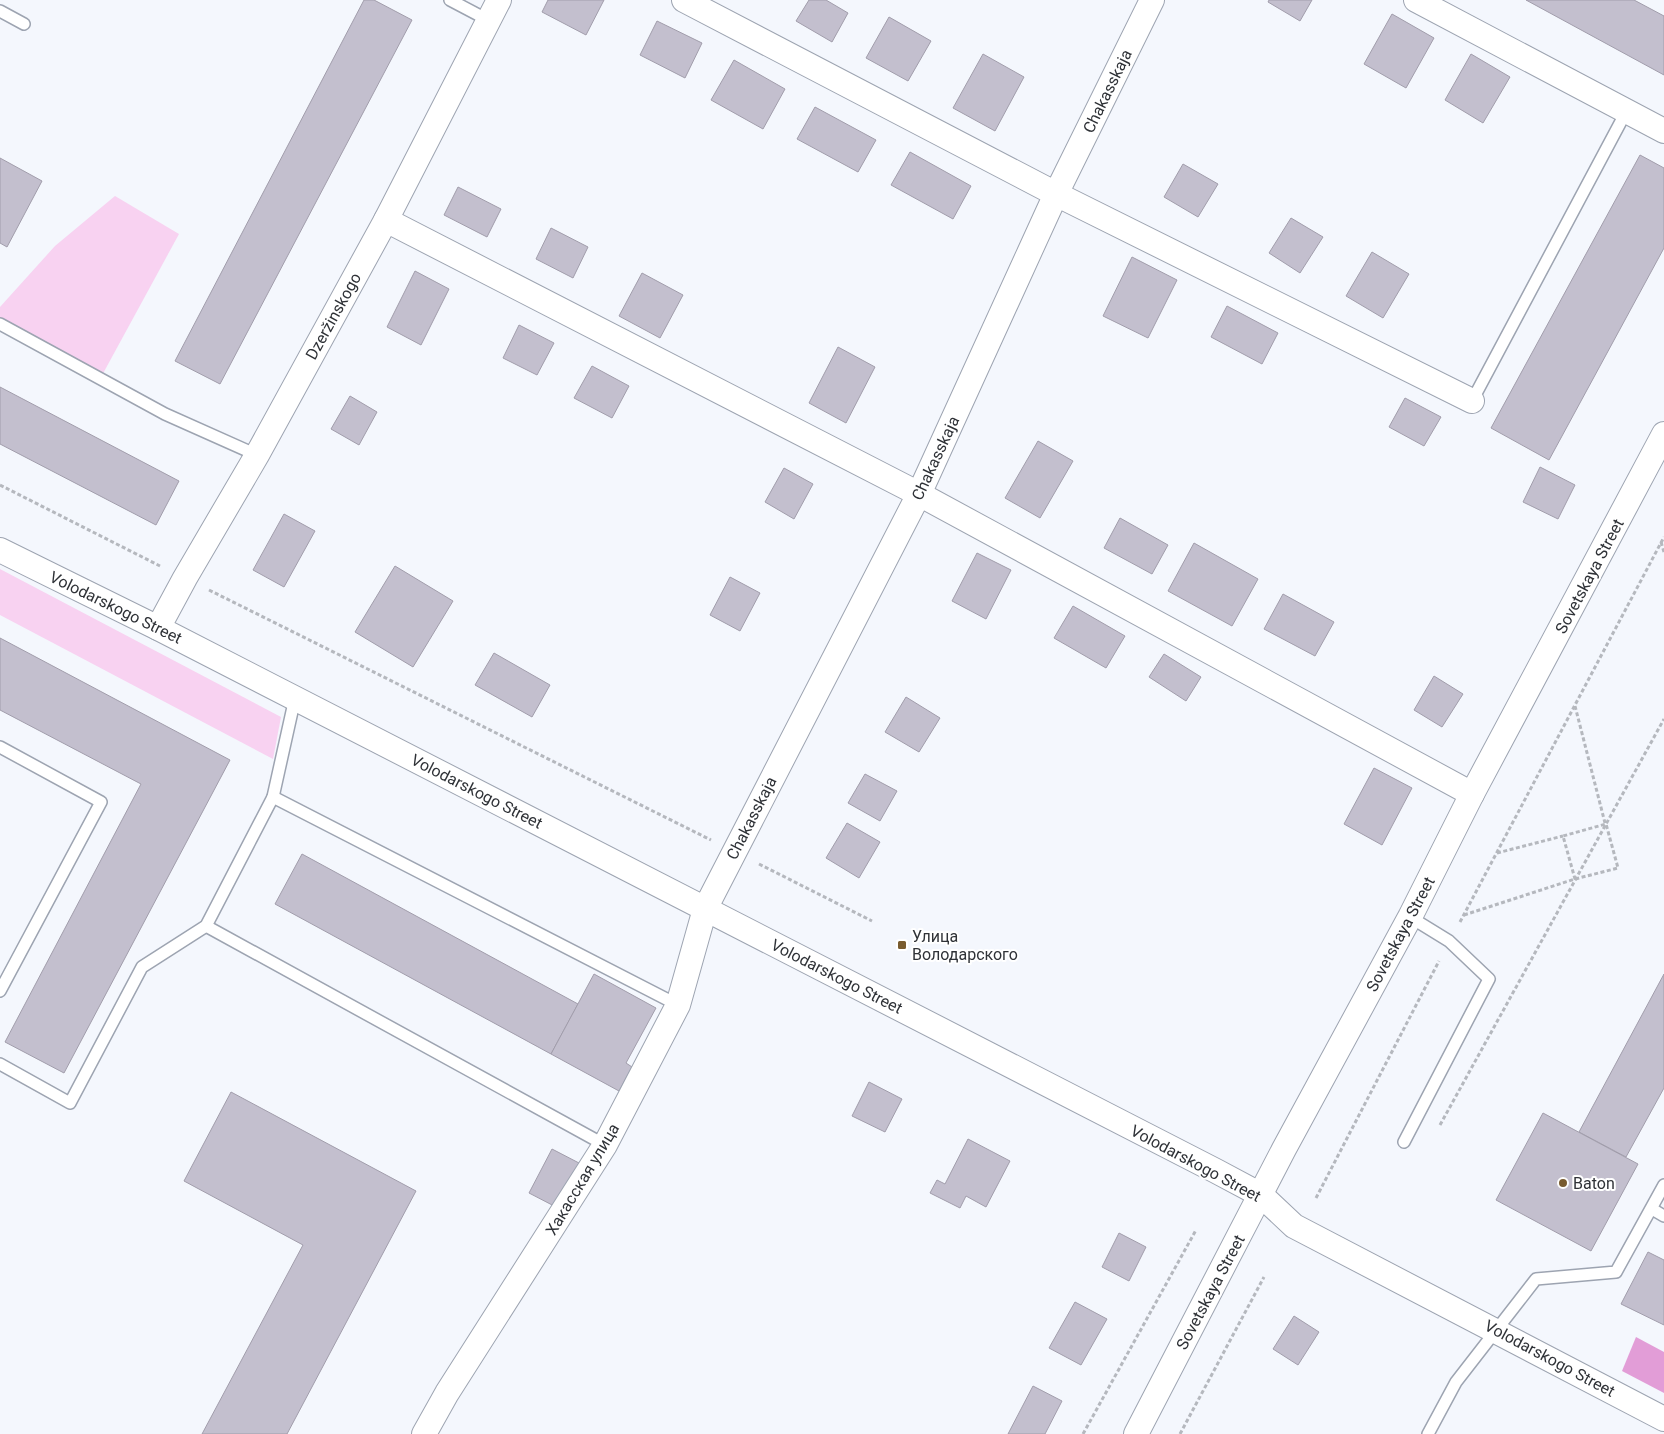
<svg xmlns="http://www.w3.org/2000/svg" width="1664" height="1434" font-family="Roboto,sans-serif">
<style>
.green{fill:#f8d2f1}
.forest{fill:#e29dd7}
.building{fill:#c3bfce;stroke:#a19dab}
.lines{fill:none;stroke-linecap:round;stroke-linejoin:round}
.service-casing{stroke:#9da4b1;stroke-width:14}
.minor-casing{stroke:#9da4b1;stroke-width:26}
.path{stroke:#b5b8be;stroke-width:3;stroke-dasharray:4 2.5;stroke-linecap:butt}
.service{stroke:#fff;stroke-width:11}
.minor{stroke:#fff;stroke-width:24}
.poi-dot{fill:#785b2f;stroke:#fff;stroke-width:2}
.labels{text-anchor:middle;stroke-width:4;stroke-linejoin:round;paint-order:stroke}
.street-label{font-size:16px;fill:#2f3237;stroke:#fff}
.poi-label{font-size:16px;fill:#2f3237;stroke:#fff;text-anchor:start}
</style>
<rect width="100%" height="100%" fill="#f4f7fd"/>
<!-- green -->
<g class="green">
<polygon points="115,196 179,234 100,379 0,324 0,307 55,246"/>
<polygon points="0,569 281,717 273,759 0,615"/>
</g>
<!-- forest -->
<polygon class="forest" points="1636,1337 1664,1352 1664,1393 1622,1371"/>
<!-- building -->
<g class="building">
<polygon points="364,0 374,0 412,20 220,384 175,361"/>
<polygon points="548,0 604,0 586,35 542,12"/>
<polygon points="809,0 826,0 848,13 832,42 796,21"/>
<polygon points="1269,0 1312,0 1300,21 1268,2"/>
<polygon points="1526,0 1634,0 1664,16 1664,75"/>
<polygon points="1392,14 1434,38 1406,88 1364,64"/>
<polygon points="889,17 931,41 908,81 866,58"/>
<polygon points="657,21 702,43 685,78 640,55"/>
<polygon points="983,54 1024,77 995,131 953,108"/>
<polygon points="1471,54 1510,77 1483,123 1445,100"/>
<polygon points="734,60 785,89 763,129 711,100"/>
<polygon points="815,107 876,140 858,172 797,139"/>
<polygon points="910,152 971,186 953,219 891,185"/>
<polygon points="1640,155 1664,168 1664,248 1549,460 1491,428"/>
<polygon points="0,158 42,181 7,247 0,243"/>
<polygon points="1183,164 1218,184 1198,217 1164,197"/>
<polygon points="458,187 501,209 487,237 444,215"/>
<polygon points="1291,218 1323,237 1300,273 1269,253"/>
<polygon points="551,228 588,247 573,278 536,259"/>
<polygon points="1372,252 1409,274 1383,318 1346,296"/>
<polygon points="1132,257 1177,280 1148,338 1103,316"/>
<polygon points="415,271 449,289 421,345 387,327"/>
<polygon points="642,273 683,295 660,338 619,316"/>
<polygon points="1227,306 1278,333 1262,364 1211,337"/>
<polygon points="519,325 554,343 537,375 503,358"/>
<polygon points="838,347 875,367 846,423 809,403"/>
<polygon points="592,366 629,386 612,418 574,398"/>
<polygon points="0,387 179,481 156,525 0,444"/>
<polygon points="350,396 377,412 359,445 331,429"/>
<polygon points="1405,398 1441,417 1424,446 1389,427"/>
<polygon points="1038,441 1073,461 1040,518 1005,498"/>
<polygon points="1540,467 1575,485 1558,519 1523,502"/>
<polygon points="784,468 813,484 794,519 765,502"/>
<polygon points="284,514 315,531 284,587 253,570"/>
<polygon points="1120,518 1168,545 1152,574 1104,548"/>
<polygon points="1194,543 1258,579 1232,626 1168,591"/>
<polygon points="977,553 1011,570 986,619 952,601"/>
<polygon points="395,566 453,601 413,667 355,632"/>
<polygon points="730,577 760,593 740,631 710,615"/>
<polygon points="1283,594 1334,622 1315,656 1264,629"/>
<polygon points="1073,606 1125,636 1106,668 1054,638"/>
<polygon points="0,638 230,760 64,1073 5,1042 141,784 0,710"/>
<polygon points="494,653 550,685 532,717 475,685"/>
<polygon points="1164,654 1201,677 1186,701 1149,677"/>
<polygon points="1434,676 1463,694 1442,727 1414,710"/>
<polygon points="906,697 940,718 919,752 885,732"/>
<polygon points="1374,768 1412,788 1382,845 1344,824"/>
<polygon points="865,774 897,791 880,821 848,803"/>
<polygon points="847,823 880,842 859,878 826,858"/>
<polygon points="302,854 578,1004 551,1054 275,904"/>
<polygon points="594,974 656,1008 626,1063 632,1067 619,1091 551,1054"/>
<polygon points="1664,974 1664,1088 1626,1157 1579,1132"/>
<polygon points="869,1082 902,1099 885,1132 852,1116"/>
<polygon points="231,1092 416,1191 287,1434 202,1434 303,1245 184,1181"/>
<polygon points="1543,1113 1638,1164 1591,1251 1496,1200"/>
<polygon points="968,1139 1010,1161 986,1207 966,1196 960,1208 930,1193 937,1180 945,1184"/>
<polygon points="552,1149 579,1163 556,1207 529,1193"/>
<polygon points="1119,1233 1146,1247 1129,1281 1102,1267"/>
<polygon points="1648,1252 1664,1260 1664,1325 1621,1304"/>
<polygon points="1075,1302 1107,1319 1081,1365 1049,1348"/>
<polygon points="1294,1316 1319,1332 1298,1365 1273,1349"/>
<polygon points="1033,1386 1062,1401 1045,1434 1008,1434"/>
</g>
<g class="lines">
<defs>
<g id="service">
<polyline points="450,0 488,20"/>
<polyline points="0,11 24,24"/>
<polyline points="0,324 165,414 257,455"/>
<polyline points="1472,401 1626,112"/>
<polyline points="0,747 101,802 0,991"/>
<polyline points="273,797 678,1005"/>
<polyline points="206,926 605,1145"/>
<polyline points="0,1064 70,1103 142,967 206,926 273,797 295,698"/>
<polyline points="1404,1142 1489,979 1449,941 1410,917"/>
<polyline points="1652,1209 1664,1216"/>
<polyline points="1428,1434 1456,1382 1536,1279 1616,1272 1664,1185"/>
</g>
<g id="minor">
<polyline points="684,0 1056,194 1472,401"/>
<polyline points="1416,0 1664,131"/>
<polyline points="386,220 919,494 1472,794"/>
<polyline points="0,550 158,628 1216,1171 1261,1195 1294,1226 1664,1419"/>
<polyline points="158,628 185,578 257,455 386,220 499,0"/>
<polyline points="424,1434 447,1393 605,1145 678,1005 705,909 919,494 1056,194 1152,0"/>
<polyline points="1136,1434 1284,1149 1410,917 1472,794 1664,434"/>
</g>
</defs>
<!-- service casing -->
<use href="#service" class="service-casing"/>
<!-- minor casing -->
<use href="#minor" class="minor-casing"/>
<!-- path -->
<g class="path">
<polyline points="0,485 160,566"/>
<polyline points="1661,542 1664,552"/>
<polyline points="209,590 711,840"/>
<polyline points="1575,706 1605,823"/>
<polyline points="1497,853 1563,836"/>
<polyline points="759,864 872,921"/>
<polyline points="1464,915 1575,879 1618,868 1606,824 1563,836 1575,879"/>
<polyline points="1460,922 1664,537"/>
<polyline points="1440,1125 1664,719"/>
<polyline points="1316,1198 1439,961"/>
<polyline points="1083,1434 1196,1230"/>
<polyline points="1180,1434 1264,1277"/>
</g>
<!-- service -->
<use href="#service" class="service"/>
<!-- minor -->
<use href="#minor" class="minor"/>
</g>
<!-- markers -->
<g class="poi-dot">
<rect x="897" y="940" width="10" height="10" rx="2.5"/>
<circle cx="1563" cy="1183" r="5"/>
</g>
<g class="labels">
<!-- street labels -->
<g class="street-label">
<text transform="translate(1107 91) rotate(-64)" y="6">Chakasskaja</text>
<text transform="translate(333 316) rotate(-61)" y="6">Dzeržinskogo</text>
<text transform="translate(935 458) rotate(-65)" y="6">Chakasskaja</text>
<text transform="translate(1589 576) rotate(-62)" y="6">Sovetskaya Street</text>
<text transform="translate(116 607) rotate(26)" y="6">Volodarskogo Street</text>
<text transform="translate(477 791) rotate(27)" y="6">Volodarskogo Street</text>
<text transform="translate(751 818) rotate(-63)" y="6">Chakasskaja</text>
<text transform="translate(1400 934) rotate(-62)" y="6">Sovetskaya Street</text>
<text transform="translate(837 976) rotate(27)" y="6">Volodarskogo Street</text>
<text transform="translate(1196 1163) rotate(28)" y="6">Volodarskogo Street</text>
<text transform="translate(582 1179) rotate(-59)" y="6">Хакасская улица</text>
<text transform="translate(1210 1292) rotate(-62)" y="6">Sovetskaya Street</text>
<text transform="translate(1550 1358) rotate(28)" y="6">Volodarskogo Street</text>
</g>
<!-- poi labels -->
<g class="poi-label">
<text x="912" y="942">Улица<tspan x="912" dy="18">Володарского</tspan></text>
<text x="1573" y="1189">Baton</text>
</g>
</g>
</svg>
